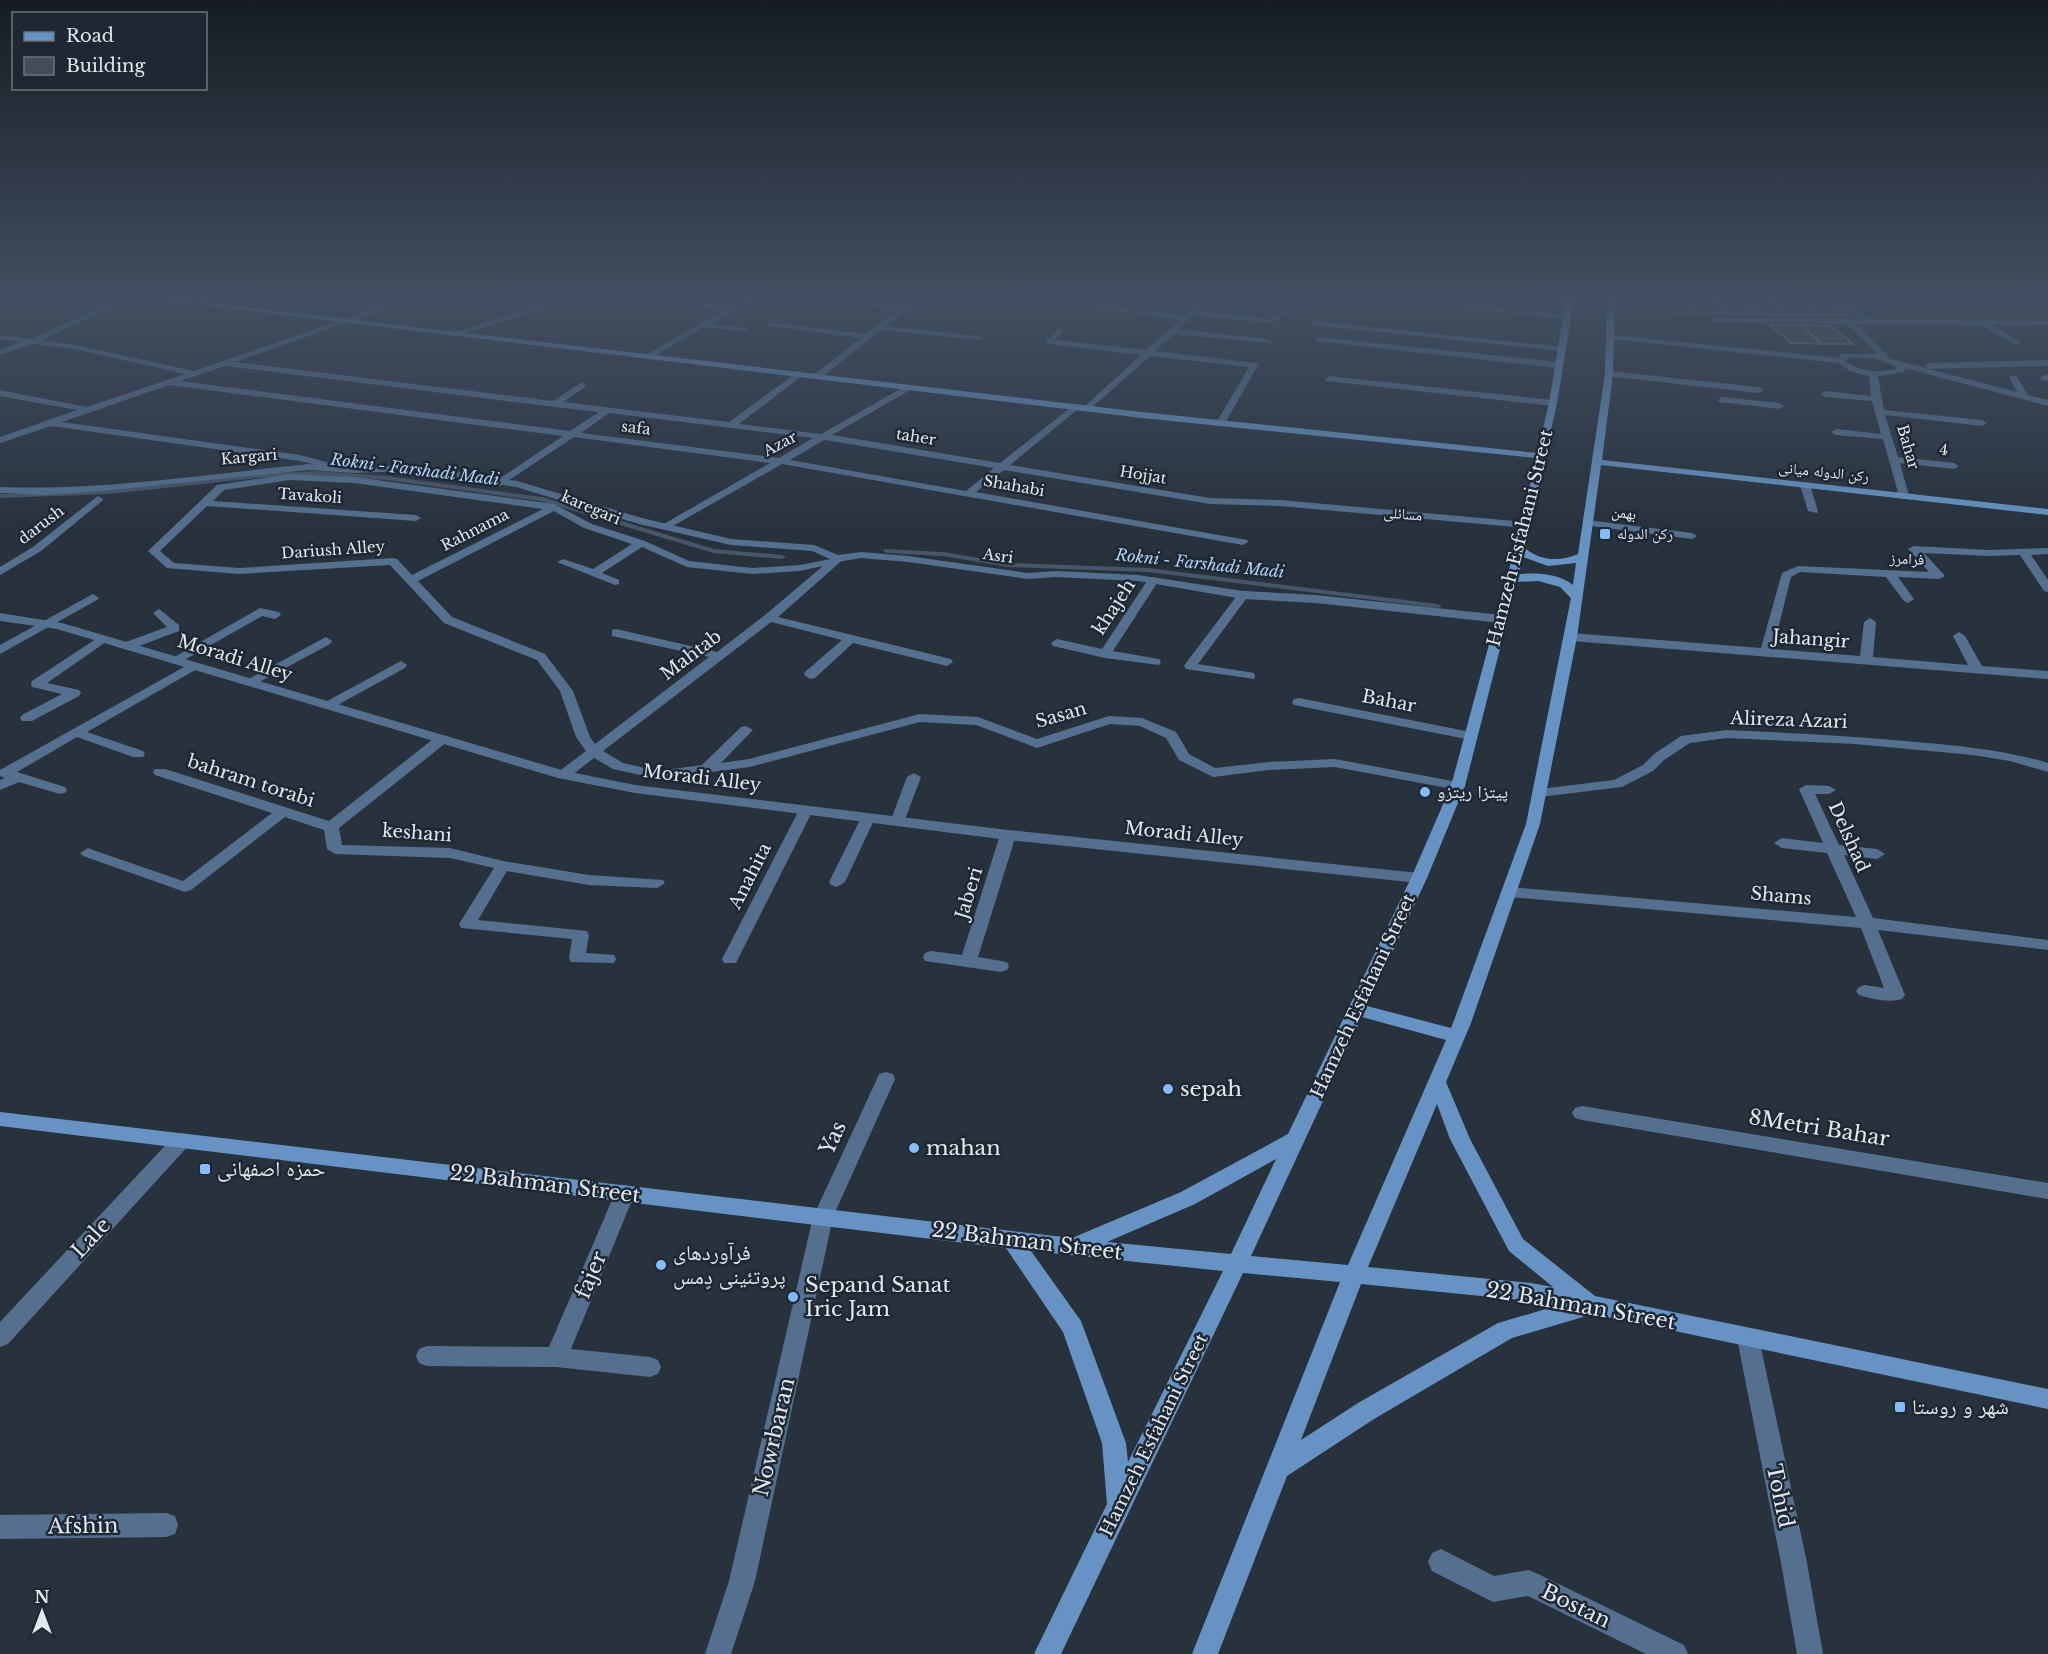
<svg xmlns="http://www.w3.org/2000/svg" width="2048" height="1654" font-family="'Libre Baskerville','Noto Naskh Arabic',serif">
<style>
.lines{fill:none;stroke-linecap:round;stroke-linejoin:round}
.stream{fill:#465769;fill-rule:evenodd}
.building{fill:#424d58;stroke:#7f8b98;stroke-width:1.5}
.service{fill:#54708e;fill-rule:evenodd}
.minor{fill:#54708e;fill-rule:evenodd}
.tertiary{fill:#54708e;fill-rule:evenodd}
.secondary{fill:#6693c3;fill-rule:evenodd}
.poi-dot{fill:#83bcfb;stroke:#1e2833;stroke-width:2}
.labels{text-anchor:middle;stroke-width:5;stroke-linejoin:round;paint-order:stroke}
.far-street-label{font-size:15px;fill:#e1e7ef;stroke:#1e2833}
.far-poi-label{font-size:15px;fill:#e1e7ef;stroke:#1e2833;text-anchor:start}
.far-water-label{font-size:16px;font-style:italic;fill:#b2d3f9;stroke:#1e2833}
.street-label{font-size:18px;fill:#e1e7ef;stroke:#1e2833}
.poi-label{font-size:18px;fill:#e1e7ef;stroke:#1e2833;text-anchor:start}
.near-poi-label{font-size:21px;fill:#e1e7ef;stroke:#1e2833;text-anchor:start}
.near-street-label{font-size:21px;fill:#e1e7ef;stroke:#1e2833}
</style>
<rect width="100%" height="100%" fill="#28323d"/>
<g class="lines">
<!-- stream -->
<g class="stream">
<polygon points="316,471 387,476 542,497 714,549 782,555 786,557 782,559 713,553 541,501 387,480 316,475 257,478 109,494 0,498 0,494 109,490 257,474"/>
<polygon points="884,549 943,552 1008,563 1148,568 1438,604 1442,606 1438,608 1148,572 1008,567 943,556 887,553 883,551"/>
</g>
</g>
<!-- building -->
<g class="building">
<polygon points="1663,301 1685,301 1698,313 1676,313"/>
<polygon points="1685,301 1714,302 1728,314 1698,313"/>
<polygon points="1714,302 1743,302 1758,314 1728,314"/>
<polygon points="1743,302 1772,302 1787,315 1758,314"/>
<polygon points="1772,302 1801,303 1817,315 1787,315"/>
<polygon points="1801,303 1830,303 1846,315 1817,315"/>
<polygon points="1770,325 1801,325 1822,344 1791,343"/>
<polygon points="1801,325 1831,326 1853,344 1822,344"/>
</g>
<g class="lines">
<!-- service -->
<polygon class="service" points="98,496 103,499 102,501 41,551 0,575 0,567 33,547"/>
<!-- minor -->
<g class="minor">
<path d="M120,299h10l-88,41 33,5 119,26 209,-72h11l-179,63 318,39 29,-19 4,3 -1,2 -22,15 166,20 70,-51 4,3 -1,2 -63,48 82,10 88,-50 4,3 -1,2 -80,46 168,28 75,-59 5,3 -2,2 -68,56 200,33 70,2 246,22 5,3 -5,3 -246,-22 -70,-2 -206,-34 -28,22 271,48 1,2 -5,3 -461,-81 -116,66 -5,-3 1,-2 108,-62 -196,-26 -74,49 -4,-1v-4l67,-45 -394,-51 -107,37 238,33 56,15 -5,3 -51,-12 -249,-35 -51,17v-6l77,-27 -77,-14v-6l87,17 98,-33 -110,-25 -42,-5 -33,11v-5l21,-8 -21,-3v-4l31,4zM225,366l330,41 44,5 -29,19 -390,-50zM609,413l204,25 -34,20 -198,-25zM824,440h1l169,28 -28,23 -176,-31z"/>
<polygon points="562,299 574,299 455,336 448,334"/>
<polygon points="613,299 628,299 629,301 625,303"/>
<polygon points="743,299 777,305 773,307 745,304 711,324 745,328 749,330 748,332 704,327 651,358 644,356 724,310 685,305 682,305 682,301 730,306"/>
<polygon points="835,299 903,306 911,299 919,299 886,326 979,336 983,338 979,340 881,330 821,378 815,378 815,374 861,338 769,326 765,324 766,322 866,334 898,310 838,303 834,301"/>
<polygon points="941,299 971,299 1009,305 1005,307"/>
<polygon points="1202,299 1210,299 1198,311 1270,319 1285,309 1292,311 1271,323 1194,315 1178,329 1268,339 1272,341 1271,343 1174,334 1155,351 1257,363 1258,365 1224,425 1216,423 1249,367 1150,356 1088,411 1085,410 1085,406 1141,355 1049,344 1045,342 1059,329 1063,331 1055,340 1146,350 1180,320 1067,304 1071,302 1184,315"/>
<polygon points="1370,299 1401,299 1567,315 1571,317 1567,319"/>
<path d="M1833,299h8l27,20 180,2v4h-56l27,16 1,2 -4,2 -36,-20 -125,-1 36,35 126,33 -8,-15 7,-2 12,20 20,5v6l-143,-38 -1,4 -26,4 6,34 98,10 5,3 -5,3 -97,-11 13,42 56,6 5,3 -5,3 -54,-6 9,33 -5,3 -5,-3 -16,-57 -47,-4 -5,-3 5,-3 45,5 -9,-33 -47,-4 -4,-3 4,-3 46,5 -2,-20 -19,-5 -12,-8 -227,-24 -4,-2 4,-2 227,23 3,-4h37l-32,-30 -133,-2 -4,-2 4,-2 145,1zM1851,357l26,2 18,7 1,3c-17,4 -37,3 -51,-8z"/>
<polygon points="1314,321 1562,347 1566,349 1562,351 1311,325 1310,323"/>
<polygon points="1319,337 1558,362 1562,365 1558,368 1316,341 1315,339"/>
<polygon points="2048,360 2048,366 1929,369 1925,366 1929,363"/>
<polygon points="1609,371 1759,387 1763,390 1759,393 1606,376 1605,374"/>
<polygon points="2044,375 2048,375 2048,381 2041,380 2040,378"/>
<polygon points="1329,376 1553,400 1557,403 1553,406 1326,381 1325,379"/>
<polygon points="1722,397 1779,403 1784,406 1779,409 1719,402 1718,400"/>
<path d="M290,474l64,3 200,27 38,20 53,17 44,20 63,7 48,-3 41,-8 2,2 -5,5 -60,53 173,42 2,3 -6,4 -94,-23 -38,35 -5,1 -6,-4 1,-3 37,-32 -71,-18 -168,129 20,12 35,8 44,-6 39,-38 5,-1 7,4 -32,33 28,-4 171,-45 58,3 59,22 72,-23 33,2 34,14 13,22 26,14 54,-6 66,-3 123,23 7,4 -7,4 -123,-23 -66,3 -56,7 -34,-17 -13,-22 -26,-12 -30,-2 -73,24 -61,-23 -56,-3 -170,45 -92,12 -45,-10 -19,-11 -26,20h-10l-2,-3 2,-3 28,-21 -10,-14 -16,-46 -23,-31 -93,-37 -54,-58 -151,9 -72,-6 -19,-17 69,-66zM290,480l64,3 189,26 -131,66 -15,-16 -4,-1 -154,10 -65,-5 -14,-12 47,-45 209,15 5,-3 -5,-3 -203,-14 11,-11zM554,511l30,17 48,16 -39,25 -30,-10 -6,3 58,23 4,-1v-4l-17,-7 40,-26 45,20 65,7 48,-3 23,-5 -58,49 -48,37 -101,-23 -4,1v6l97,21 -114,87 -5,-7 -17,-46 -28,-37 -93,-37 -34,-36z"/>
<polygon points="1801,483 1810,485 1818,511 1817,513 1808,511 1800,485"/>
<polygon points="1587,520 1692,533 1697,536 1692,539 1583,525 1583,521"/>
<polygon points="1914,546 1989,550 2048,548 2048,554 2031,555 2048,580 2048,592 2044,591 2020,555 1989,556 1924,553 1945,576 1939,579 1898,577 1914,599 1908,603 1904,601 1886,577 1800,572 1791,577 1773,649 1860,656 1864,622 1870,618 1876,622 1873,657 1968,665 1953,636 1959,632 1965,636 1982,666 2048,671 2048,679 1571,641 1565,637 1571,633 1761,648 1782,573 1798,566 1929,572 1908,549"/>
<polygon points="1153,577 1159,580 1113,651 1159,659 1161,662 1159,665 1105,658 1053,646 1051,643 1057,639 1102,649 1149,578"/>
<polygon points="1243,591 1249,595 1198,664 1254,673 1255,676 1254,679 1186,669 1184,666 1186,663 1239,593"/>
<polygon points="93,594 99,598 97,600 0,654 0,645"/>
<polygon points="260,608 279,612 281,615 275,619 262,616 179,663 175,664 169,660"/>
<polygon points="159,609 179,625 179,631 131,649 123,649 121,646 123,643 167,627 153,613"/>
<polygon points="102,635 106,636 108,639 106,642 47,683 79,690 81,693 79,696 32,721 22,721 20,718 22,715 62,694 32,687 31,684 32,681"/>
<polygon points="326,637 332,641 330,644 254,685 249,686 243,682"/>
<polygon points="401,661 407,665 405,668 332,708 327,709 320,705"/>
<polygon points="193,662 197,663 199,666 197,669 87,732 143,751 145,754 143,757 133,757 77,737 17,772 65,787 67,790 65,793 60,794 19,782 0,790 0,780 5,778 0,776 0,770"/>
<polygon points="1299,698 1471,732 1478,736 1471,740 1294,705 1292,702 1294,699"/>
<path d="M1727,730c63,3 126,6 189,12 45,4 89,8 132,21v9l-38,-11 -38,-6 -117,-11 -128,-6 -37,5 -26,17 -11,11 -31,16 -82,10 -7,-4 7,-4 74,-9 29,-15 11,-11 27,-18z"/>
<polygon points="442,735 447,736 449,739 447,742 339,828 342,845 450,848 503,861 589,875 663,880 665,883 657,888 589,885 507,871 478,920 587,931 589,935 586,953 614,955 616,959 614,963 571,962 569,958 572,939 461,928 459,924 494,868 450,858 335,854 327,849 324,830 285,817 191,890 185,892 83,856 80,853 88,848 93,850 183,881 272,813 155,775 153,772 155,769 165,769 329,821 437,736"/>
<polygon points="914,773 921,777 904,822 902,825 892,825 890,822 907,777"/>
<path d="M1806,785l23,1 7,4 -7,4h-14l24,51 38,4 8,5 -8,5 -33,-4 29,63 175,22v10l-170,-20 27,65 -3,4c-12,4 -31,0 -43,-4l-3,-4 3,-4 6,-2 19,3 -23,-60 -352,-31 -8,-5 8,-5 347,30 -29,-64 -45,-5 -8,-5 8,-5 41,5 -24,-54z"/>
<polygon points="806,806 813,810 738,959 736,963 724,963 722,959 799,810"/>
<polygon points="868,814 875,818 845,882 837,887 831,885 829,882 861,818"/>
<polygon points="1008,830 1016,835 978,957 1007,962 1009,966 1007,970 1001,972 925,961 923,957 925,953 931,951 962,955 1000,835"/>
<polygon points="886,1072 893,1074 895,1079 833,1217 830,1223 823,1225 816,1223 813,1217 877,1079 879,1074"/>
<polygon points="1582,1106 2048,1183 2048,1199 1582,1120 1575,1118 1572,1113 1575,1108"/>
<polygon points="182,1133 189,1135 192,1140 189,1145 8,1344 0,1347 0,1322 175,1135"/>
<polygon points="625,1185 632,1187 635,1193 571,1349 650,1357 658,1360 661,1367 658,1374 650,1377 556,1367 427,1366 419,1363 416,1356 419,1349 427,1346 549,1347 615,1193 618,1187"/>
<polygon points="1748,1328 1756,1331 1759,1338 1807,1563 1823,1654 1797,1654 1781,1563 1737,1338 1740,1331"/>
<polygon points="166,1513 175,1516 178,1525 175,1534 166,1537 0,1539 0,1515"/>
<polygon points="1441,1549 1494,1576 1529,1570 1538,1574 1684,1645 1688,1654 1646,1654 1528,1596 1493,1602 1432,1571 1428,1562 1432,1553"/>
</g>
<!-- tertiary -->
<g class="tertiary">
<path d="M309,464l44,3 56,-2 108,16 125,37 89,21 83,6 24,10 23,-3 47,4 120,17 28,-2 82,4 105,16 73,4 185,20 6,4 -6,4 -185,-20 -73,-4 -105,-18 -82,-4 -28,2 -120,-17 -47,-4 -24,4 -25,-11 -81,-6 -92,-21 -123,-37 -107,-16 -56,2 -44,-3 -208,21 -54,4 -47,-2v-6c103,4 207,-13 309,-23z"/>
<polygon points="0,613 62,623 565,771 635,785 1008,830 1419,873 1427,878 1419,883 1008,840 635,793 558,778 57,629 0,621"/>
<polygon points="823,1209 830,1211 833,1217 755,1581 731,1654 705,1654 729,1581 813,1217 816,1211"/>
</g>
<!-- secondary -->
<path class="secondary" d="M149,299h25l968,113 395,41 12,-50 17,-104h8l-17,104 -32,145c15,13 35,14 53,6l27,-180 2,-75h8l-2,75 -11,86 446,49v6l-447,-50 -24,172 -37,187 -69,199 -25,59 24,57 53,100 72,57 453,93v20l-455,-95 -81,24 -138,81 -87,57 -69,178h-26l148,-372 -97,-9 -182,381h-27l73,-150 -5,-61 -39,-111 -57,-84 -1006,-122v-14l1072,126 109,-46 107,-58 123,-256 40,-92 70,-261 15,-67 -394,-40zM1523,557l25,9 28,-3 -3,22c-15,-12 -36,-12 -54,-11zM1538,581l22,6 11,11 -45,226 -73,199 -2,5 -84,-22 60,-128 38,-92 52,-204zM1362,1017l84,23 -98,225 -97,-9zM1437,1104l13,35 59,112 44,36 -22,-4 -163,-16zM1276,1159l-45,95 -124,-12 88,-38zM1031,1251l192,20 -95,191 -2,-19 -45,-122zM1361,1284l170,17 25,5 -58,17 -140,80 -57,37z"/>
</g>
<!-- sky -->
<linearGradient id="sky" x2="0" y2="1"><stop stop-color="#161c22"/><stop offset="0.56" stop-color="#424f62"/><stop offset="1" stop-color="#424f62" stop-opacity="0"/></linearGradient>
<rect width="2048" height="531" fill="url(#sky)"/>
<!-- markers -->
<g class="poi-dot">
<rect x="1599" y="528" width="12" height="12" rx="3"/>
<circle cx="1425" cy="792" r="6"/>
<circle cx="1168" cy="1089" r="6"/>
<circle cx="914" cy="1148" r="6"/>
<rect x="199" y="1163" width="12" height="12" rx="3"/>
<circle cx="661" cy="1265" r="6"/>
<circle cx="793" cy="1297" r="6"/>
<rect x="1894" y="1401" width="12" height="12" rx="3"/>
</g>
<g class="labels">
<!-- far-street labels -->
<g class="far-street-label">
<text transform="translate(636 428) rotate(7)" y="5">safa</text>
<text transform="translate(916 437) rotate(9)" y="5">taher</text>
<text transform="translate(780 444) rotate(-28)" y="5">Azar</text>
<text transform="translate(1908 447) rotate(74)" y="5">Bahar</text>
<text transform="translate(1944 450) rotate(6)" y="5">4</text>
<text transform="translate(249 457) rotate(-5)" y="5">Kargari</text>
<text transform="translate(1824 472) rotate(6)" y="5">رکن الدوله میانی</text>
<text transform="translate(1143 475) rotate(9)" y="5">Hojjat</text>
<text transform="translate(1014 486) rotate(10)" y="5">Shahabi</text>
<text transform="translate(310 496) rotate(4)" y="5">Tavakoli</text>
<text transform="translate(591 508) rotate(23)" y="5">karegari</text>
<text transform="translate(1624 513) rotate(7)" y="5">بهمن</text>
<text transform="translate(1403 514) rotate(5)" y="5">مسائلی</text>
<text transform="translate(41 525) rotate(-37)" y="5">darush</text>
<text transform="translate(475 530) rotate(-27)" y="5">Rahnama</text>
<text transform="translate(333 550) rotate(-4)" y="5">Dariush Alley</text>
<text transform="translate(998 556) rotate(8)" y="5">Asri</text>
<text transform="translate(1907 559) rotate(3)" y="5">فرامرز</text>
</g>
<!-- far-poi labels -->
<g class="far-poi-label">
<text x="1617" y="539">رکن الدوله</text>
</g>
<!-- far-water labels -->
<g class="far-water-label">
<text transform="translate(415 469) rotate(7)" y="6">Rokni - Farshadi Madi</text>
<text transform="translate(1200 563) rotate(6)" y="6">Rokni - Farshadi Madi</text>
</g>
<!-- street labels -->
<g class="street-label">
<text transform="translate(1520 538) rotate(-76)" y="6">Hamzeh Esfahani Street</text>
<text transform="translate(1114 607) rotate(-57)" y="6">khajeh</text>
<text transform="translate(1811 639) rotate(4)" y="6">Jahangir</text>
<text transform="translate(691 655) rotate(-37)" y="6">Mahtab</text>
<text transform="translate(235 658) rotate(17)" y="6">Moradi Alley</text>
<text transform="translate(1389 701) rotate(11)" y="6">Bahar</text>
<text transform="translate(1061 715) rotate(-16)" y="6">Sasan</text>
<text transform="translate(1789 720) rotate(2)" y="6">Alireza Azari</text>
<text transform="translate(702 778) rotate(7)" y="6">Moradi Alley</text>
<text transform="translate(251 781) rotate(18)" y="6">bahram torabi</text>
<text transform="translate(417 833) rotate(4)" y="6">keshani</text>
<text transform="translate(1184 834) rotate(6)" y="6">Moradi Alley</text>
<text transform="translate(1849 837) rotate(66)" y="6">Delshad</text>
<text transform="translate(750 876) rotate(-63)" y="6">Anahita</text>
<text transform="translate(969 893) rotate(-73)" y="6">Jaberi</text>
<text transform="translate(1781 896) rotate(5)" y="6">Shams</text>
<text transform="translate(1363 996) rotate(-65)" y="6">Hamzeh Esfahani Street</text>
<text transform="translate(1154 1435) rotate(-64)" y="6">Hamzeh Esfahani Street</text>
</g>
<!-- poi labels -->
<g class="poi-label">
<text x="1437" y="798">پیتزا ریتزو</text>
</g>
<!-- near-poi labels -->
<g class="near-poi-label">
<text x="1180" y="1096">sepah</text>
<text x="926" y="1155">mahan</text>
<text x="217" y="1176">حمزه اصفهانی</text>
<text x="673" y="1260">فرآوردهای<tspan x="673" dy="24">پروتئینی دٍمس</tspan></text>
<text x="805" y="1292">Sepand Sanat<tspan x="805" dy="24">Iric Jam</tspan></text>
<text x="1912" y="1414">شهر و روستا</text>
</g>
<!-- near-street labels -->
<g class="near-street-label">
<text transform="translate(1819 1128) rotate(9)" y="7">8Metri Bahar</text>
<text transform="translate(833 1138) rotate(-65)" y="7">Yas</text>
<text transform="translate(545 1184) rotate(7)" y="7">22 Bahman Street</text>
<text transform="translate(91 1238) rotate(-47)" y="7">Lale</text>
<text transform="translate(1027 1241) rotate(7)" y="7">22 Bahman Street</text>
<text transform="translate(591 1275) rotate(-67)" y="7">fajer</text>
<text transform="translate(1581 1306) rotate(10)" y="7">22 Bahman Street</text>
<text transform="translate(774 1437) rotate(-77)" y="7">Nowrbaran</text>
<text transform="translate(1780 1496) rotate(78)" y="7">Tohid</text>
<text transform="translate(83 1526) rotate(-1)" y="7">Afshin</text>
<text transform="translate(1576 1606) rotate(26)" y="7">Bostan</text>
</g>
</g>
<!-- legend -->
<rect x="12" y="12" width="195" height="78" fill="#1e2833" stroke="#6c747e" stroke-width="1.5"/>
<rect x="24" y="32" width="30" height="9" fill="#6693c3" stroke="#6c747e" stroke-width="1.5"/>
<text x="66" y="42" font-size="18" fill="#e1e7ef">Road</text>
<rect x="24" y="57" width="30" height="18" fill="#424d58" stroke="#6c747e" stroke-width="1.5"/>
<text x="66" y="72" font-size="18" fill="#e1e7ef">Building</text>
<!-- north arrow -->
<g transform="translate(42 1612)" stroke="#1e2833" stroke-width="4.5" paint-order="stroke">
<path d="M0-4.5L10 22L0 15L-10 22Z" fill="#e1e7ef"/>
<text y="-9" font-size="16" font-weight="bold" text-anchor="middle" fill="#e1e7ef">N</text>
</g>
</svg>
